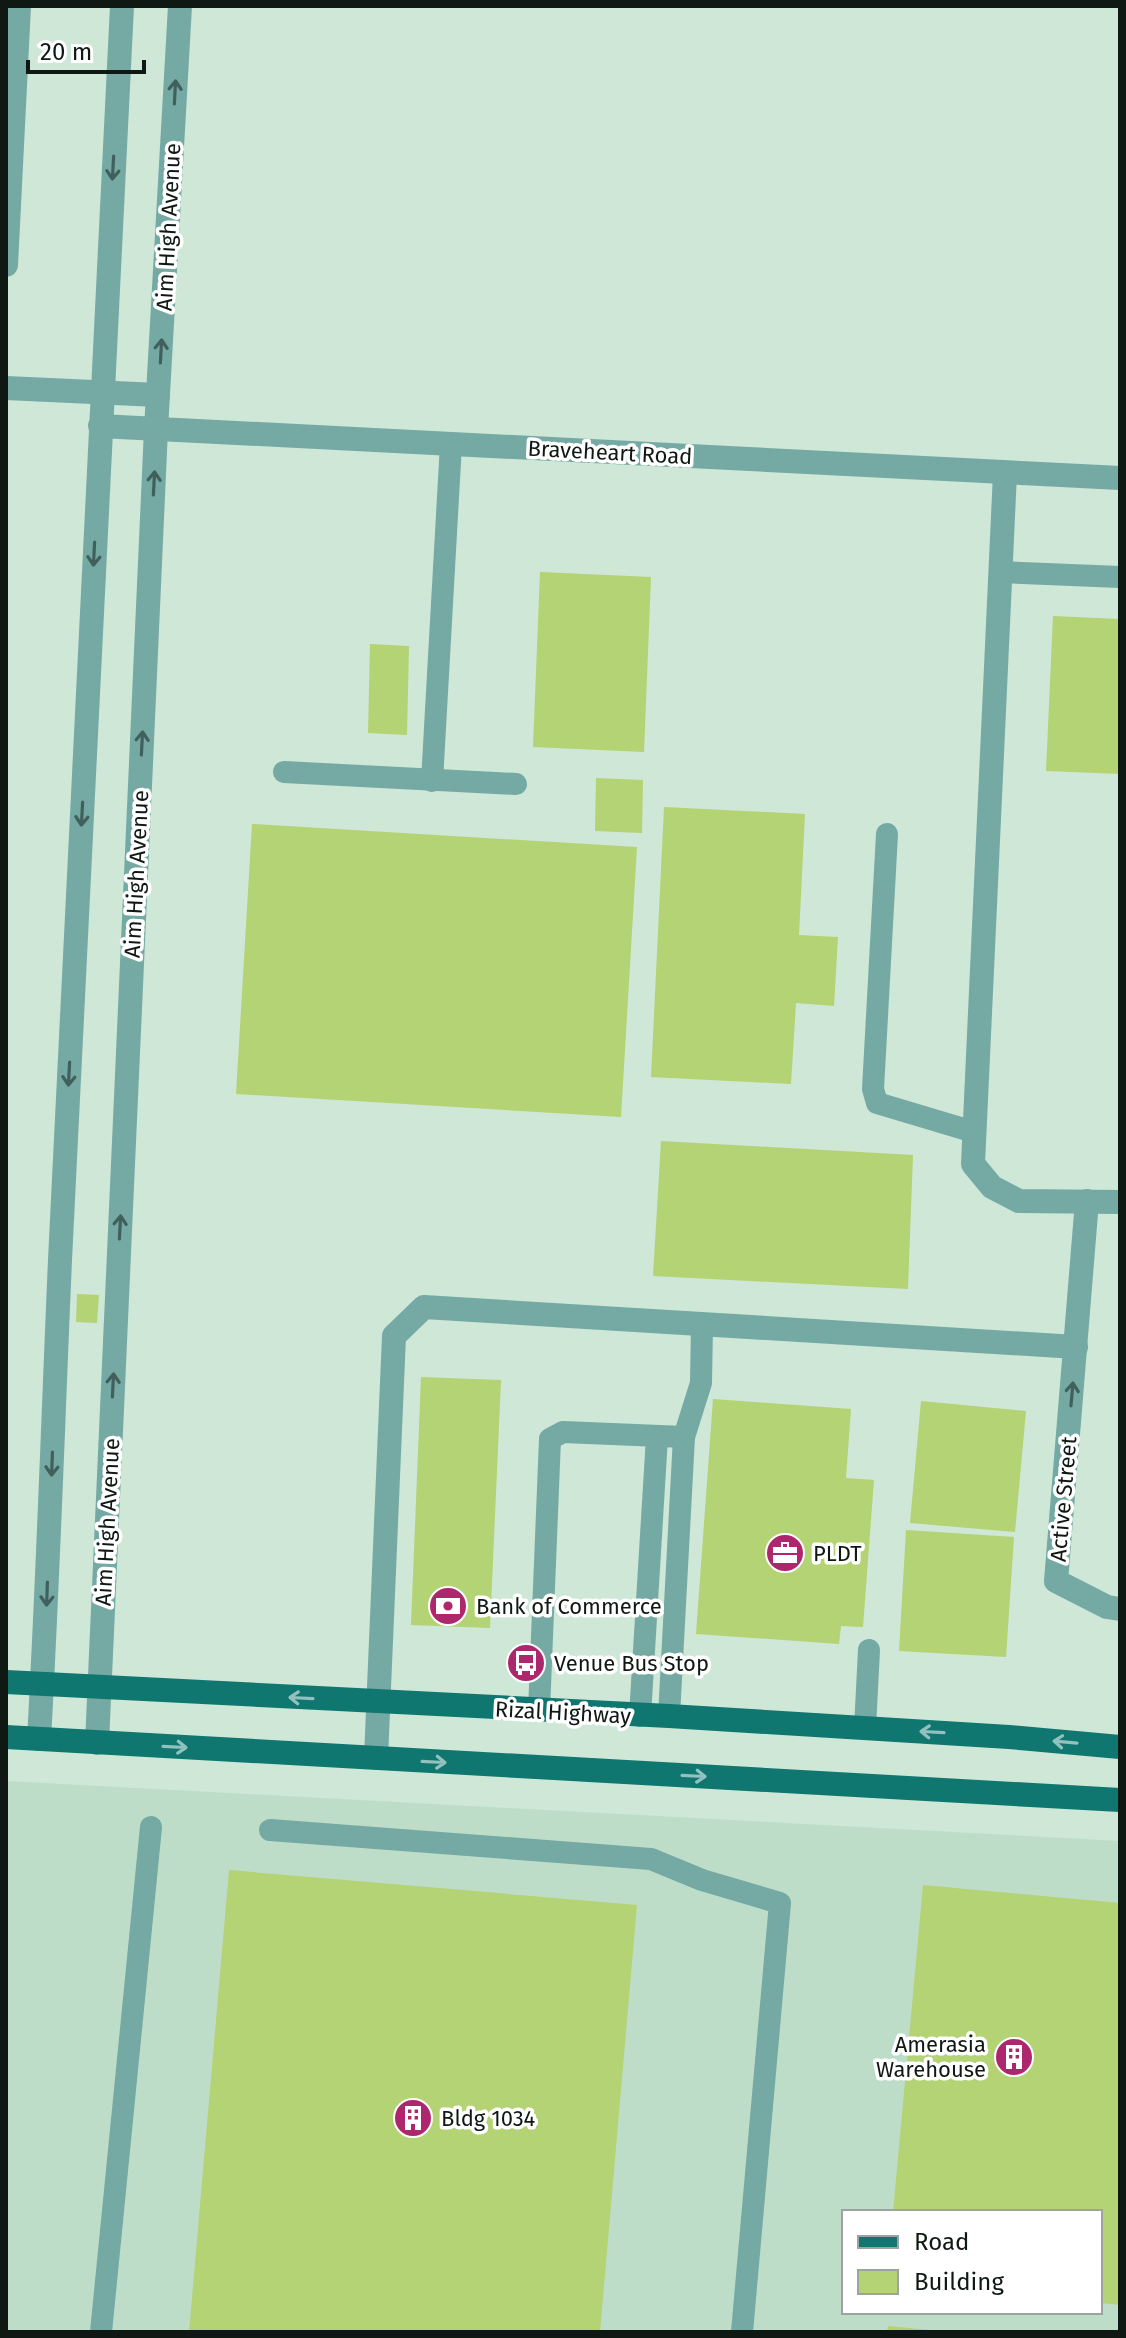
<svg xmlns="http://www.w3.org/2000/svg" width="1126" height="2338" font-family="'Fira Sans',sans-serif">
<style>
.built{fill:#bdddc8;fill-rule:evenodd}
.building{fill:#b4d374}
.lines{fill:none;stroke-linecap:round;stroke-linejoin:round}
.service{stroke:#74a9a4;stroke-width:22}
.minor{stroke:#74a9a4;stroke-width:24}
.tertiary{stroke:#74a9a4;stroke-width:24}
.primary{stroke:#0f7670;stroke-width:24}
.oneway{stroke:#42605b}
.oneway2{stroke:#93c1bf}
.labels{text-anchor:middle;stroke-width:7;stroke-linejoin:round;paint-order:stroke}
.street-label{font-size:22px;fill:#0f1812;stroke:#fff}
.poi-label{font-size:22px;fill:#0f1812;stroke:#fff;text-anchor:start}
</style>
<rect width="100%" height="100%" fill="#cee7d6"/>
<!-- built -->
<path class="built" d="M6,1781l1114,60v491h-1114zM844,2212h256v100h-256z"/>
<!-- building -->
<g class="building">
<polygon points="540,572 651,577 644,752 533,747"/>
<polygon points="1053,616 1120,619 1120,774 1046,771"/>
<polygon points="370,644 409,646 407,735 368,733"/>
<polygon points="596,778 643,780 642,833 595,831"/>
<polygon points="664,807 805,814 799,935 838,937 834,1006 796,1003 791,1084 651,1077"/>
<polygon points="252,824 637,847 621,1117 236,1094"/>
<polygon points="661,1141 913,1155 908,1289 653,1276"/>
<polygon points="77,1294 99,1295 97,1323 76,1322"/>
<polygon points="421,1377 501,1380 490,1628 411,1625"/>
<polygon points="713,1399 851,1409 846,1478 874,1480 863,1627 841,1626 839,1644 696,1634"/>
<polygon points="921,1401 1026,1411 1015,1532 910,1523"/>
<polygon points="906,1530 1014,1537 1006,1657 899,1651"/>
<polygon points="229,1870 637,1905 600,2332 189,2332"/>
<polygon points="923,1885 1120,1903 1120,2305 1100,2303 1100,2212 893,2212"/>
<polygon points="888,2326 931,2330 931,2332 887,2332"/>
</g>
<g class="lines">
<!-- service -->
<g class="service">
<polyline points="1000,572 1120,577"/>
<polyline points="284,772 516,784"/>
<polyline points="432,781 451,444"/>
<polyline points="887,834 873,1089 877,1103 974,1132"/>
<polyline points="539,1711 550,1439 563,1432 684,1437"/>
<polyline points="640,1716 657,1437"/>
<polyline points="669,1716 684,1437 701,1383 702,1324"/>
<polyline points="865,1728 869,1650"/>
<polyline points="270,1830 651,1859 702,1880 780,1903 742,2332"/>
<polyline points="101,2332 151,1827"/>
</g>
<!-- minor -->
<g class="minor">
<polyline points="6,265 19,6"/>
<polyline points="6,388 158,395"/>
<polyline points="100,426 1120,478"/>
<polyline points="1005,473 973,1164 992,1187 1019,1201 1120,1202"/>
<polyline points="1087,1201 1056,1581 1107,1607 1120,1609"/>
<polyline points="376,1758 394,1336 424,1307 1076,1347"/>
</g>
<!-- tertiary -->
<g class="tertiary">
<path d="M39,1739c9,-159 14,-319 21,-479 19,-418 40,-836 62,-1254"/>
<polyline points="97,1743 156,429 180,6"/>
</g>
<!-- primary -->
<g class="primary">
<polyline points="6,1682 669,1716 1009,1737 1120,1747"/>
<polyline points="6,1737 1120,1800"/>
</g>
</g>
<!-- one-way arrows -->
<defs><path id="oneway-shaft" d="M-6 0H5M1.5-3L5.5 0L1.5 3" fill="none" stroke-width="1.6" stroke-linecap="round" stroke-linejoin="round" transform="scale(2)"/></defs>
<g class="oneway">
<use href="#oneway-shaft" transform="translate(175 92) rotate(-87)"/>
<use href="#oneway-shaft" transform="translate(113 168) rotate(93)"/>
<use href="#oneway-shaft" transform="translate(161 351) rotate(-87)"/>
<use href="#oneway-shaft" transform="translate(154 483) rotate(-87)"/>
<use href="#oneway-shaft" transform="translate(94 554) rotate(93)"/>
<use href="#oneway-shaft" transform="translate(142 743) rotate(-87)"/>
<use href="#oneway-shaft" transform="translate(82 814) rotate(93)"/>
<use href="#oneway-shaft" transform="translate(69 1074) rotate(93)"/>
<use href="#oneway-shaft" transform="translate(120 1227) rotate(-87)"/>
<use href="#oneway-shaft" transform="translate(113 1385) rotate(-87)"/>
<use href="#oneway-shaft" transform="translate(1072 1394) rotate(-85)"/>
<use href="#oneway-shaft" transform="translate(52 1464) rotate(92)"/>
<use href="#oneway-shaft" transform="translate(47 1594) rotate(92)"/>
</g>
<g class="oneway2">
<use href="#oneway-shaft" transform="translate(301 1698) rotate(-177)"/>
<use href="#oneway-shaft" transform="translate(932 1732) rotate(-177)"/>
<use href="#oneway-shaft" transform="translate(1065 1742) rotate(-175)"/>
<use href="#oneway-shaft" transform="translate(175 1747) rotate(3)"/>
<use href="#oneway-shaft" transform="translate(434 1762) rotate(3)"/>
<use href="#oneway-shaft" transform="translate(694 1776) rotate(3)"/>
</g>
<!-- icons -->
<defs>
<symbol id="office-disc" viewBox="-11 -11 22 22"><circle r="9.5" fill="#ae266b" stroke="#fff"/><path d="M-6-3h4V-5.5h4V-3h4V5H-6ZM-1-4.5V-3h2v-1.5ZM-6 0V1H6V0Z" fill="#fff"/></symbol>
<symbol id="bank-disc" viewBox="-11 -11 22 22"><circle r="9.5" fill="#ae266b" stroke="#fff"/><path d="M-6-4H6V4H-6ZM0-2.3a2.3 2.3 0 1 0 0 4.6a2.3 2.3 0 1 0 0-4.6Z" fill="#fff"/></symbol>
<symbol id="bus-disc" viewBox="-11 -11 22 22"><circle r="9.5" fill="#ae266b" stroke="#fff"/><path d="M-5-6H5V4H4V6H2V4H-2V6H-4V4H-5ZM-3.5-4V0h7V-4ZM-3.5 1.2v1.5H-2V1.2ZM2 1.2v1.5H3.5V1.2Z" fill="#fff"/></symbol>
<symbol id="building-disc" viewBox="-11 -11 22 22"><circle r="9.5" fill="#ae266b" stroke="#fff"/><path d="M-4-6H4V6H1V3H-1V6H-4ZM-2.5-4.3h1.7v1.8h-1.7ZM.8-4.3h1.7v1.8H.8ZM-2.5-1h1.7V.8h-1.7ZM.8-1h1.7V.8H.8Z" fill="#fff"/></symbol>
</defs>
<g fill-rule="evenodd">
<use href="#office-disc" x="763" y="1531" width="44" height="44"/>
<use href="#bank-disc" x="426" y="1584" width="44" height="44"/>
<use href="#bus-disc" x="504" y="1641" width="44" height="44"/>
<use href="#building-disc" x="992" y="2035" width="44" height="44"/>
<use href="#building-disc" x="391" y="2096" width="44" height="44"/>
</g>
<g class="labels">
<!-- street labels -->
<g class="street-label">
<text transform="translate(168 227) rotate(-87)" y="8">Aim High Avenue</text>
<text transform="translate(610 452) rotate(3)" y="8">Braveheart Road</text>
<text transform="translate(136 874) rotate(-87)" y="8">Aim High Avenue</text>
<text transform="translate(1063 1499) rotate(-85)" y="8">Active Street</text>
<text transform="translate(107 1522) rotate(-87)" y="8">Aim High Avenue</text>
<text transform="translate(563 1712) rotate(3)" y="8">Rizal Highway</text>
</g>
<!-- poi labels -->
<g class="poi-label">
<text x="813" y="1561">PLDT</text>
<text x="476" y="1614">Bank of Commerce</text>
<text x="554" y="1671">Venue Bus Stop</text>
<text x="986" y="2052" text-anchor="end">Amerasia<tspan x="986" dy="25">Warehouse</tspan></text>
<text x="441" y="2126">Bldg 1034</text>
</g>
</g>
<!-- border -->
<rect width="1126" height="2338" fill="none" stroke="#0f1812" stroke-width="16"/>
<!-- legend -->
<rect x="842" y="2210" width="260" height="104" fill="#ffffff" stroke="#9fa3a0" stroke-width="2"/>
<rect x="858" y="2236" width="40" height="12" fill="#0f7670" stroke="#9fa3a0" stroke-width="2"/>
<text x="914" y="2250" font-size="24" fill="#0f1812">Road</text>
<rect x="858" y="2270" width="40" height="24" fill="#b4d374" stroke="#9fa3a0" stroke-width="2"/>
<text x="914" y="2290" font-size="24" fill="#0f1812">Building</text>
<!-- scale -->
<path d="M28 60v12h116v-12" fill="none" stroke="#0f1812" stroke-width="4"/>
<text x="40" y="60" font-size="24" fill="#0f1812" stroke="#ffffff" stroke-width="6" paint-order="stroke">20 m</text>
</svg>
